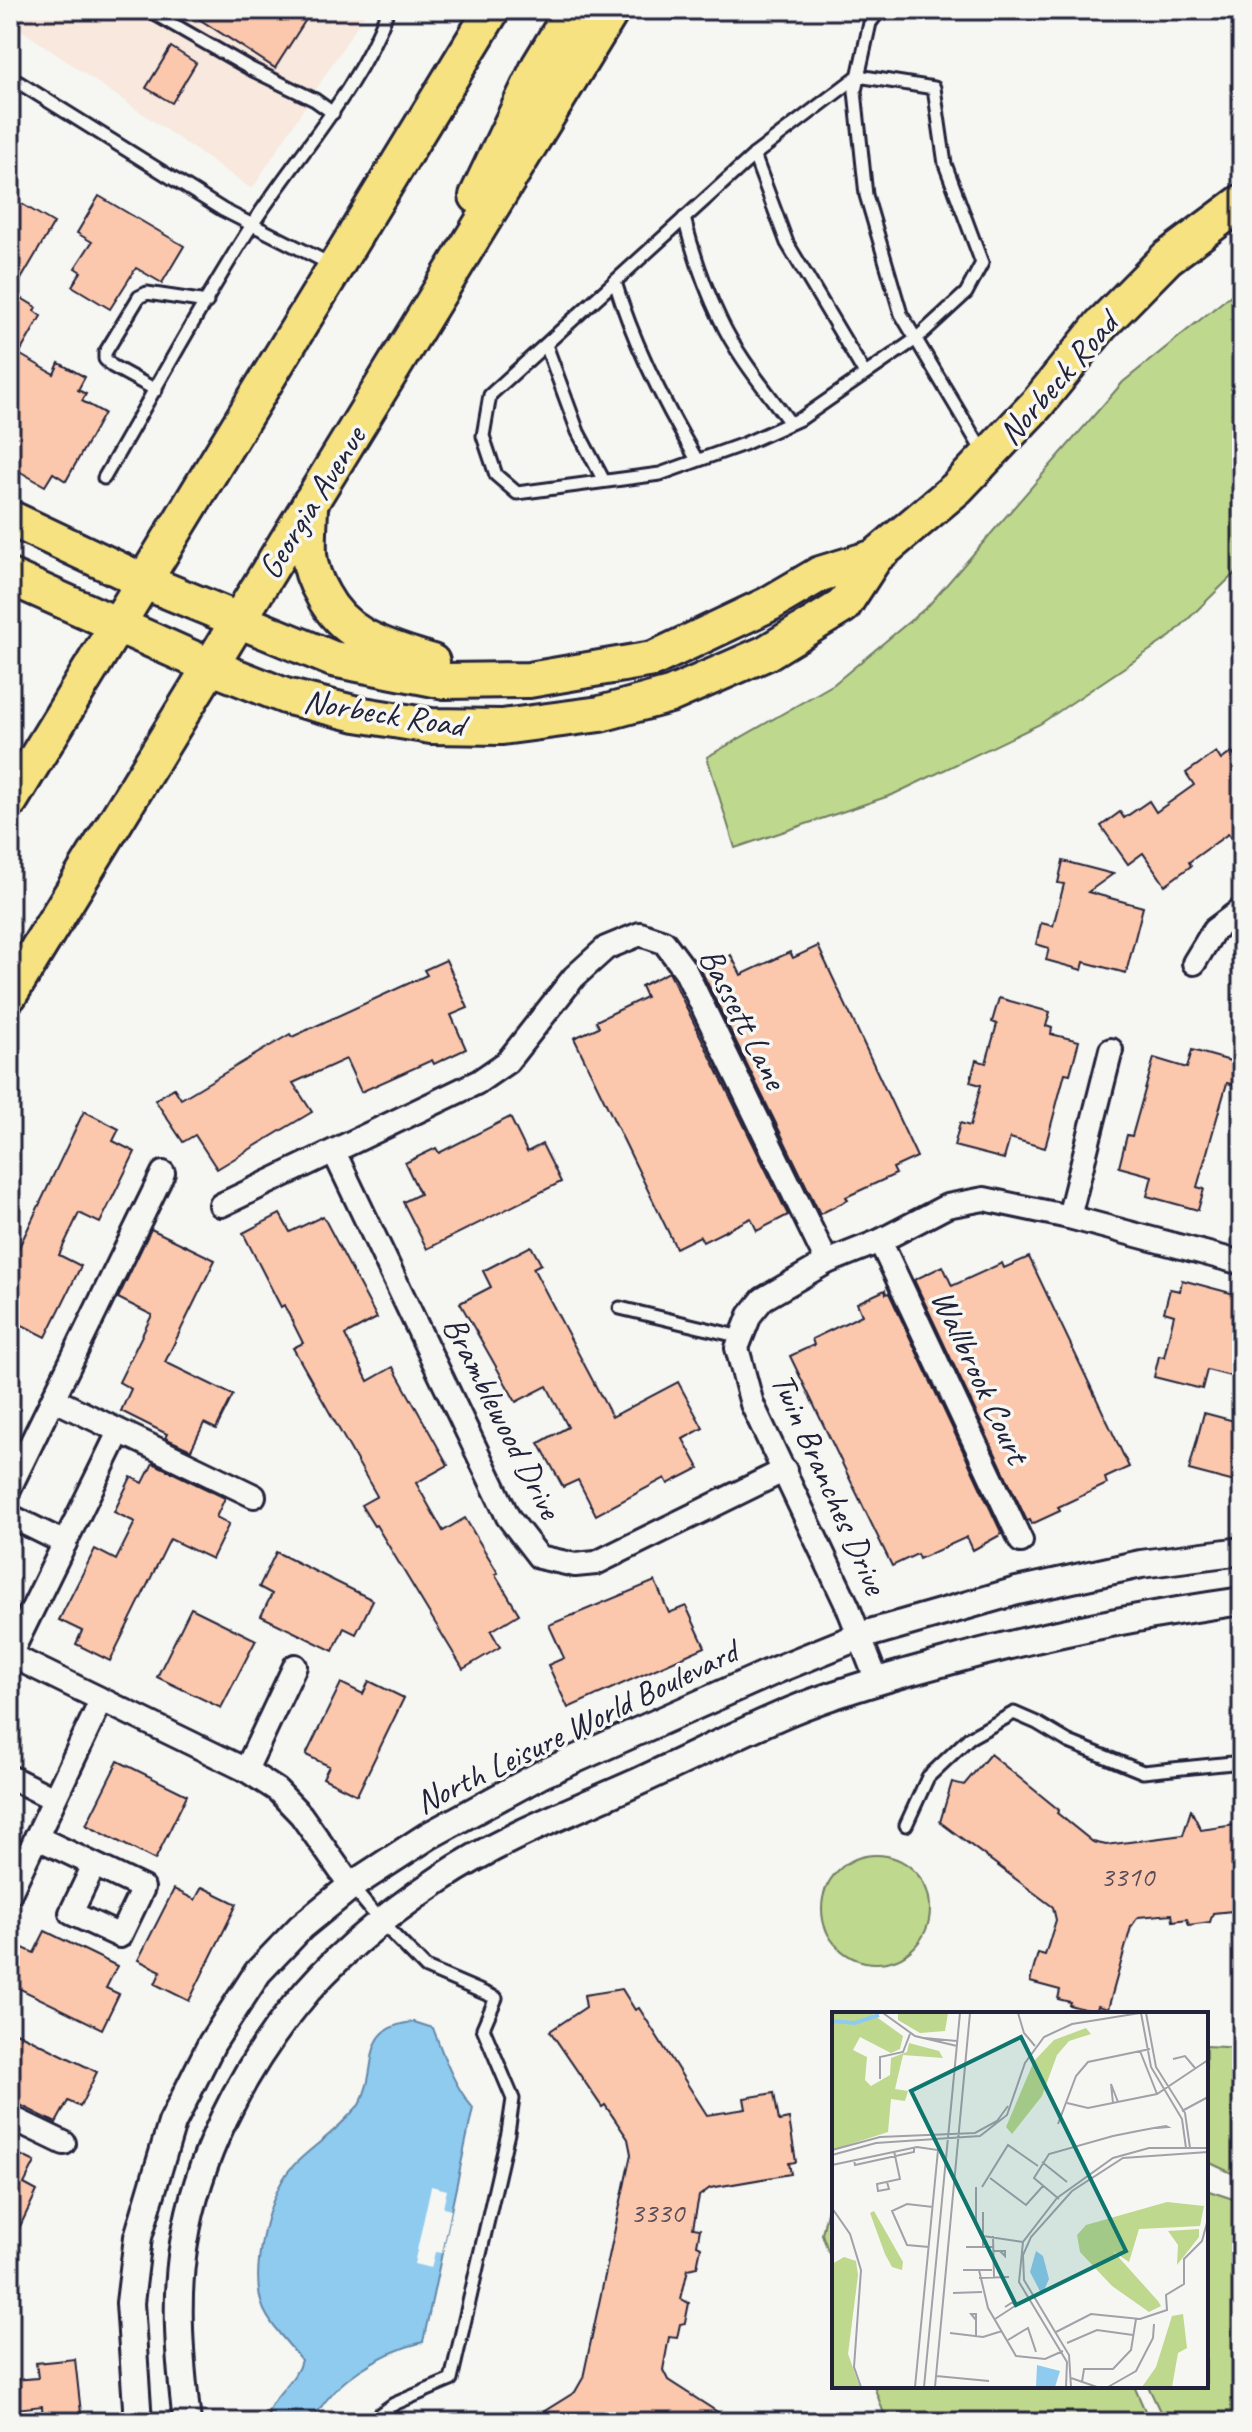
<svg xmlns="http://www.w3.org/2000/svg" width="1252" height="2432" font-family="Caveat,sans-serif">
<style>
.built{fill:#f8e8dd}
.green{fill:#bed88e;stroke:#707d64;stroke-width:2}
.water{fill:#8fcbef;stroke:#6387a7;stroke-width:2}
.pier{fill:#f6f6f2}
.building{fill:#fcc8ad;stroke:#22223b;stroke-width:2}
.lines{fill:none;stroke-linecap:round;stroke-linejoin:round}
.service-casing{stroke:#22223b;stroke-width:17}
.minor-casing{stroke:#22223b;stroke-width:28}
.tertiary-casing{stroke:#22223b;stroke-width:32}
.primary-casing{stroke:#22223b;stroke-width:40}
.service{stroke:#f6f6f2;stroke-width:11}
.minor{stroke:#f6f6f2;stroke-width:22}
.tertiary{stroke:#f6f6f2;stroke-width:26}
.primary{stroke:#f7e281;stroke-width:34}
.labels{text-anchor:middle;stroke-width:7;stroke-linejoin:round;paint-order:stroke}
.number-label{font-size:30px;fill:#584c58}
.street-label{font-size:34px;fill:#22223b;stroke:#f6f6f2}
.inset-river{fill:none;stroke:#8fcbef;stroke-width:4}
.inset-road{fill:none;stroke:#a1a1a9;stroke-width:2}
.view{fill:#0f766e;fill-opacity:0.15;stroke:#0f766e;stroke-width:4}
.inset-edge{fill:none;stroke:#22223b;stroke-width:4}
</style>
<rect width="100%" height="100%" fill="#f6f6f2"/>
<filter id="ink" filterUnits="userSpaceOnUse"><feTurbulence type="fractalNoise" baseFrequency=".0125" numOctaves="2"/><feDisplacementMap in="SourceGraphic" scale="16" xChannelSelector="R" yChannelSelector="G"/><feConvolveMatrix kernelMatrix="1 2 1 2 8 2 1 2 1" color-interpolation-filters="sRGB"/></filter>
<g filter="url(#ink)">
<!-- built -->
<polygon class="built" points="10,10 367,10 252,189 10,22"/>
<!-- green -->
<g class="green">
<polygon points="1242,286 1242,566 1171,636 1040,724 892,795 735,848 707,757 834,684 928,606 1123,382"/>
<circle cx="876" cy="1909" r="54"/>
<polygon points="1206,2046 1242,2048 1242,2178 1206,2161"/>
<polygon points="834,2180 834,2268 822,2234"/>
<polygon points="1206,2190 1242,2202 1242,2422 1165,2422 1148,2386 1206,2386"/>
<polygon points="874,2386 1134,2386 1150,2422 887,2422"/>
</g>
<!-- water -->
<path class="water" d="M414,2022l19,6c11,29 20,56 40,80l-50,234c-44,11 -90,39 -111,80h-46c2,-26 30,-38 35,-62 -12,-17 -28,-30 -37,-50 -15,-34 2,-107 23,-137 12,-16 31,-28 46,-42 10,-8 18,-18 26,-26 22,-38 -2,-78 55,-83z"/>
<!-- pier -->
<polygon class="pier" points="431,2186 447,2190 443,2208 451,2210 442,2253 435,2252 431,2268 414,2264"/>
<!-- building -->
<g class="building">
<polygon points="185,10 312,10 275,68"/>
<polygon points="171,47 196,63 172,103 146,88"/>
<polygon points="99,196 184,246 162,283 136,268 110,309 72,286 81,272 75,268 92,242 77,233"/>
<polygon points="10,197 54,223 13,293 36,307 34,311 41,316 19,354 54,374 59,363 85,377 78,390 86,394 82,401 104,413 66,481 53,473 45,486 10,466"/>
<polygon points="1216,752 1221,760 1232,752 1242,766 1242,855 1228,834 1189,862 1191,866 1165,885 1143,853 1128,864 1101,826 1120,812 1124,818 1149,801 1156,812 1194,785 1186,773"/>
<polygon points="1063,861 1113,874 1088,892 1143,907 1126,973 1084,962 1082,970 1046,960 1049,948 1036,944 1041,923 1053,926 1064,884 1058,883"/>
<polygon points="818,946 917,1157 893,1168 896,1174 846,1197 848,1200 820,1214 701,970 731,955 741,975 790,952 793,958"/>
<polygon points="446,960 468,1008 451,1015 466,1049 434,1064 432,1060 361,1092 346,1059 293,1083 312,1112 217,1169 195,1135 183,1142 155,1100 174,1088 181,1099 290,1034 292,1037 427,975 424,970"/>
<polygon points="669,972 788,1215 757,1231 751,1218 703,1242 700,1236 676,1248 574,1038 599,1027 596,1021 646,997 641,986"/>
<polygon points="999,998 1050,1012 1046,1026 1052,1028 1051,1034 1079,1041 1070,1074 1065,1073 1045,1148 1010,1138 1004,1159 954,1146 960,1123 970,1126 981,1085 970,1082 976,1060 986,1063 997,1024 992,1022"/>
<polygon points="1192,1050 1241,1064 1235,1085 1227,1083 1197,1187 1204,1189 1198,1210 1147,1196 1152,1176 1119,1167 1127,1135 1132,1136 1154,1058 1187,1068"/>
<polygon points="84,1111 119,1129 113,1141 135,1152 100,1223 79,1213 59,1255 81,1266 46,1337 10,1319 10,1266"/>
<polygon points="510,1117 527,1152 542,1144 561,1182 427,1249 403,1202 420,1194 405,1163 436,1148 439,1153"/>
<polygon points="280,1214 290,1232 323,1216 377,1318 345,1335 368,1381 393,1367 448,1465 416,1483 443,1531 465,1518 498,1573 495,1574 519,1614 491,1631 500,1647 463,1669 376,1525 374,1526 361,1505 377,1496 301,1362 293,1348 303,1343 284,1305 281,1307 243,1233"/>
<polygon points="151,1229 215,1260 165,1362 233,1395 216,1429 204,1423 191,1450 165,1438 167,1434 121,1411 131,1389 119,1382 152,1315 118,1298"/>
<polygon points="531,1246 541,1264 533,1268 612,1417 678,1382 703,1428 683,1439 699,1468 668,1484 665,1478 596,1515 578,1480 563,1487 539,1443 568,1427 547,1386 516,1402 460,1303 491,1287 483,1271"/>
<polygon points="1029,1257 1129,1467 1105,1478 1107,1484 1058,1507 1060,1511 1032,1524 1030,1520 1027,1521 914,1280 943,1266 952,1286 1002,1263 1004,1268"/>
<polygon points="1182,1280 1242,1296 1242,1379 1207,1370 1202,1389 1154,1377 1159,1356 1164,1357 1174,1315 1164,1312 1170,1289 1180,1291"/>
<polygon points="885,1290 886,1294 889,1293 1002,1534 973,1550 967,1537 919,1559 917,1554 892,1566 790,1356 814,1345 812,1339 862,1315 857,1303"/>
<polygon points="1204,1413 1242,1423 1242,1484 1189,1470"/>
<polygon points="153,1463 225,1498 216,1517 229,1524 212,1559 170,1539 110,1661 76,1644 82,1631 59,1620 95,1549 116,1560 135,1522 114,1512 131,1477 143,1483"/>
<polygon points="276,1552 373,1600 356,1634 344,1628 333,1651 261,1616 272,1594 259,1587"/>
<polygon points="655,1581 669,1613 686,1606 705,1647 568,1708 548,1665 564,1658 549,1625"/>
<polygon points="191,1608 256,1640 221,1708 157,1677"/>
<polygon points="369,1681 404,1698 357,1795 323,1778 329,1766 306,1755 341,1683 363,1694"/>
<polygon points="990,1754 1059,1810 1057,1813 1093,1842 1106,1845 1183,1835 1191,1810 1201,1830 1242,1824 1242,1910 1213,1913 1210,1922 1189,1925 1187,1919 1173,1921 1172,1914 1138,1917 1131,1927 1108,2009 1098,2006 1096,2012 1069,2005 1070,2002 1058,1999 1060,1990 1030,1982 1038,1953 1045,1955 1056,1920 1053,1907 940,1822 952,1782 964,1785"/>
<polygon points="118,1761 187,1795 155,1860 86,1825"/>
<polygon points="202,1887 237,1904 189,2001 155,1984 161,1971 138,1960 174,1889 195,1900"/>
<polygon points="45,1931 117,1966 106,1988 119,1994 102,2029 10,1984 10,1970 21,1947 34,1953"/>
<polygon points="622,1989 635,2010 639,2008 707,2115 746,2109 744,2098 774,2093 779,2121 789,2119 796,2162 789,2163 791,2174 710,2188 699,2196 693,2228 700,2229 697,2245 701,2247 697,2267 688,2269 681,2299 689,2303 685,2323 680,2324 677,2338 669,2337 663,2370 668,2380 733,2422 527,2422 575,2392 583,2378 631,2154 628,2139 605,2105 602,2107 550,2031 586,2007 584,1995"/>
<polygon points="10,2029 97,2072 80,2107 68,2101 56,2123 10,2100"/>
<polygon points="10,2150 35,2162 24,2184 37,2191 10,2247"/>
<polygon points="75,2359 82,2422 43,2422 42,2406 16,2409 13,2380 38,2378 36,2363"/>
</g>
<g class="lines">
<defs>
<g id="service">
<polyline points="148,10 251,69 315,100 333,113"/>
<polyline points="880,10 870,23 855,91 866,195 901,314 983,452"/>
<polygon points="858,76 934,88 945,164 982,263 966,293 916,339 802,418 744,444 660,474 517,493 496,475 483,436 490,395 754,155"/>
<polyline points="10,77 223,210 334,266"/>
<polyline points="754,155 787,243 865,374"/>
<path d="M684,218c9,35 20,68 36,101 17,37 46,71 70,104"/>
<path d="M615,282c19,63 49,122 82,178"/>
<polyline points="546,345 578,432 604,481"/>
<polyline points="156,390 112,366 105,359 105,353 139,297 147,293 207,302"/>
<path d="M104,478c49,-84 95,-171 148,-253 46,-71 106,-134 136,-215"/>
<polyline points="620,1308 741,1337"/>
<polyline points="906,1825 928,1777 969,1738 1014,1713 1037,1723 1069,1742 1143,1772 1242,1762"/>
<polyline points="352,1887 381,1922 426,1968 496,1998 483,2028 513,2099 508,2133 451,2380 394,2404 369,2422"/>
</g>
<g id="minor">
<polyline points="1194,963 1214,930 1242,909"/>
<polyline points="334,1152 508,1517 539,1557 575,1565 596,1563 785,1470"/>
<polyline points="221,1205 478,1082 507,1062 574,977 606,948 640,934 664,942 685,970 827,1262"/>
<polyline points="1069,1217 1111,1050"/>
<polyline points="880,1241 1021,1541"/>
<polyline points="53,1399 254,1496"/>
<polyline points="10,1487 163,1173"/>
<polyline points="10,1516 65,1543"/>
<polyline points="10,1655 246,1770 277,1790 301,1815 351,1886"/>
<polyline points="10,1655 119,1432"/>
<polyline points="877,1681 848,1607 752,1404 737,1348 750,1315 763,1299 827,1262 880,1241 947,1206 984,1199 1069,1217 1242,1263"/>
<polyline points="246,1770 295,1666"/>
<polyline points="10,1777 54,1799"/>
<polyline points="36,1837 143,1888 120,1936 71,1913 94,1865"/>
<polyline points="10,1893 101,1701"/>
<polyline points="10,2117 64,2143"/>
</g>
<g id="tertiary">
<polyline points="138,2422 130,2303 138,2237 172,2123 212,2043 258,1972 301,1927 351,1886 428,1836 542,1774 776,1670 860,1636 1017,1591 1141,1564 1242,1551"/>
<path d="M187,2422c-7,-59 -13,-121 -3,-179 13,-84 57,-170 110,-236 39,-50 93,-93 146,-128 62,-42 134,-68 202,-99 50,-23 99,-48 149,-69 46,-19 95,-33 143,-46 102,-29 203,-49 308,-64"/>
</g>
<g id="primary">
<polyline points="477,196 539,66 573,10"/>
<path d="M310,503c0,17 -2,34 -1,51 1,14 7,29 14,41 23,44 65,52 109,67"/>
<polyline points="10,518 143,581 333,659 445,681 529,680 653,659 769,604 820,574 875,557"/>
<polyline points="10,577 212,667 285,696 357,714 431,726 502,727 600,714 670,695 766,653 843,606 875,557 957,488 1037,404 1101,325 1167,258 1242,202"/>
<polyline points="10,801 492,10"/>
<polyline points="10,994 612,10"/>
</g>
</defs>
<!-- service casing -->
<use href="#service" class="service-casing"/>
<!-- minor casing -->
<use href="#minor" class="minor-casing"/>
<!-- tertiary casing -->
<use href="#tertiary" class="tertiary-casing"/>
<!-- primary casing -->
<use href="#primary" class="primary-casing"/>
<!-- service -->
<use href="#service" class="service"/>
<!-- minor -->
<use href="#minor" class="minor"/>
<!-- tertiary -->
<use href="#tertiary" class="tertiary"/>
<!-- primary -->
<use href="#primary" class="primary"/>
</g>
</g>
<g class="labels">
<!-- number labels -->
<g class="number-label">
<text x="1127" y="1886">3310</text>
<text x="657" y="2222">3330</text>
</g>
<!-- street labels -->
<g class="street-label">
<text transform="translate(1057 378) rotate(-49)" y="12">Norbeck Road</text>
<text transform="translate(311 502) rotate(-58)" y="12">Georgia Avenue</text>
<text transform="translate(384 712) rotate(9)" y="12">Norbeck Road</text>
<text transform="translate(744 1018) rotate(63)" y="12">Bassett Lane</text>
<text transform="translate(981 1376) rotate(65)" y="12">Wallbrook Court</text>
<text transform="translate(503 1417) rotate(63)" y="12">Bramblewood Drive</text>
<text transform="translate(830 1483) rotate(66)" y="12">Twin Branches Drive</text>
<text transform="translate(576 1726) rotate(-26)" y="12">North Leisure World Boulevard</text>
</g>
</g>
<!-- overview -->
<g transform="translate(832 2012)">
<rect width="376" height="376" fill="#f6f6f2"/>
<path d="M0,1h39l32,23 -3,13 -9,4 -31,-16 -7,13 14,7 -2,23 6,6 19,-11 1,-17 16,-6 2,-9 30,8 4,7 -40,-3 -8,34 13,2 -3,10 -14,-2 -3,33 -56,18zM66,1h50l-3,18 -25,2 -22,-13zM254,16l5,6 -22,7 -12,14 -15,41 -30,38 -6,-7 28,-66 20,-21zM335,190l37,4 -4,20 -61,3 -10,33 -16,-11 45,50 3,5 -12,6 -37,-26 -32,-34 -3,-17 9,-10zM42,199l29,51 -1,8 -10,-3 -7,-13 -15,-41zM367,217v8l-22,28 1,-20 -10,-14zM12,245l12,4 2,14 -10,79 12,33h-28v-123zM351,302l4,34 -9,5 -6,34h-30l14,-20 16,-51z" fill="#bed88e"/>
<path d="M204,239l7,5 6,23 -7,16 -12,-23zM205,353l23,6 -5,16h-19z" fill="#8fcbef"/>
<path class="inset-river" d="M0,9l23,2 24,-8"/>
<path class="inset-road" d="M51,1l32,23 42,10M186,1l6,20 11,13M309,1l10,54 31,52 4,29M314,1l10,54 29,46 5,35M92,26l33,3M308,39l17,43M341,47l12,-3 10,12M48,67v-22l23,-5 7,-18M235,91l21,5 69,-14 51,-34M281,91l-2,-19 7,18M350,99l26,-14M226,112l18,-48 12,-14 62,-13M0,138l48,-13 95,-4 22,-12 11,-15M0,143l44,-12 104,-7 27,-21 18,-52 19,-26 28,-13 68,-11M22,148l1,5 59,-13v-4M210,150l25,20M0,153l85,-18 21,3 -23,237M158,166l36,27 17,-19M55,170l2,7 -11,2 -1,-7 23,-5 -6,-28M144,175v37M150,175l26,-42 30,21M227,187l-25,-21 15,-24 64,-18 25,-5 16,-3 12,-2 2,1 -11,1M0,196l18,26 11,36 -7,97 7,20M151,224l40,6M161,224l1,41M97,235l-22,-2 -15,-34 15,-7 26,3M134,235h27M151,235v-35M161,239h12v5l-5,-5M131,258h29M147,258l9,38 28,48 29,3 18,-8M147,266l30,-1M121,281l29,-1M163,307l20,-13 -2,-4 -8,5M144,308l-5,-6h5v23M224,320l35,-18 49,5 27,-9 -1,-15 18,-11v-25l18,-18 6,-22M118,321l33,4 19,-6M176,328l20,-12 8,24M235,331l30,-13 36,5M104,364l53,5M239,366l26,9M250,370l2,-13h29l18,-19 5,-31M92,375l36,-374M103,375l35,-374M234,375l1,-25 -48,-80 4,-40 34,-44 56,-40 36,-10h59M239,375l-2,-32 -45,-75 -1,-25 8,-18 41,-46 51,-33 85,-6M276,375l28,-16 17,-33 1,-14"/>
<path class="view" d="M189,25l105,214 -110,54 -105,-214z"/>
<rect width="376" height="376" class="inset-edge"/>
</g>
<!-- margin -->
<rect width="1252" height="2432" fill="none" stroke="#f6f6f2" stroke-width="40"/>
<rect x="20" y="20" width="1212" height="2392" fill="none" stroke="#22223b" stroke-width="3" filter="url(#ink)"/>
</svg>
